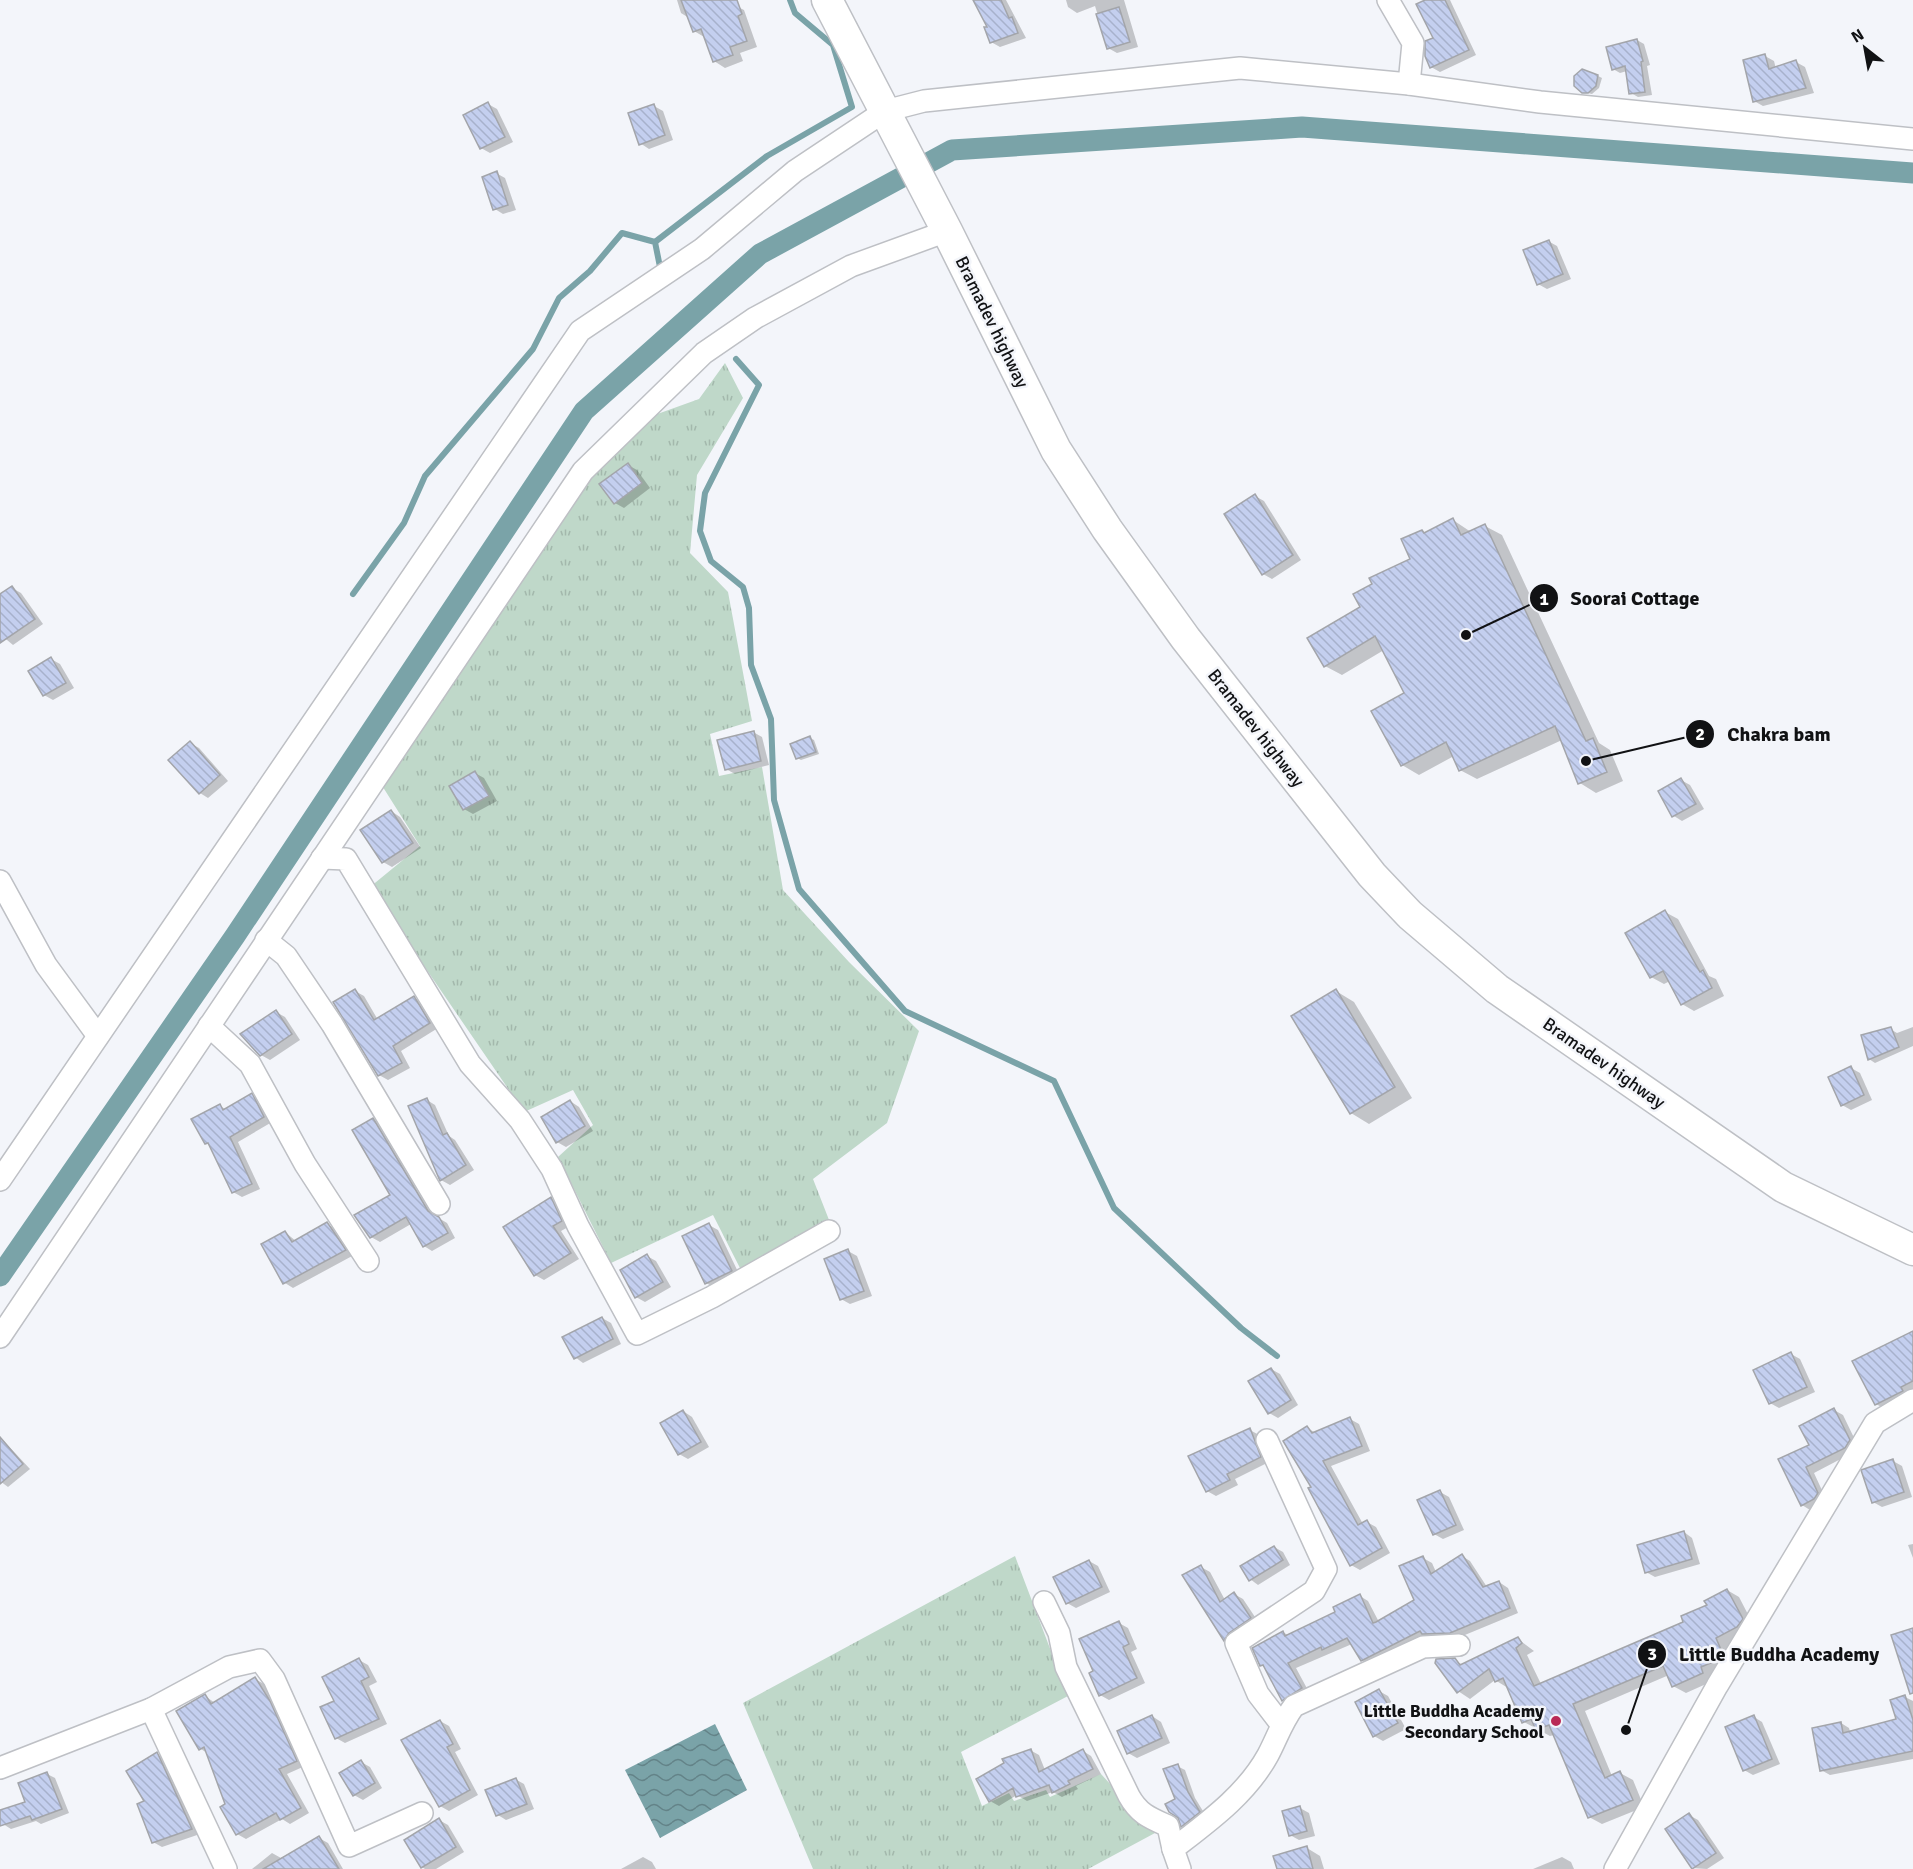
<svg xmlns="http://www.w3.org/2000/svg" width="1913" height="1869" font-family="Signika,sans-serif">
<style>
.grass{fill:url(#grass-tufts)}
.water{fill:url(#water-waves)}
.shadow{fill:#0003}
.lines{fill:none;stroke-linecap:round;stroke-linejoin:round}
.stream{stroke:#7aa3a8;stroke-width:6}
.canal{stroke:#7aa3a8;stroke-width:21}
.building{fill:url(#building-back-hatch);stroke:#a3a5aa;stroke-width:1.5}
.street-casing{stroke:#bec0c5;stroke-width:24}
.secondary-casing{stroke:#bec0c5;stroke-width:33}
.street{stroke:#fff;stroke-width:21}
.secondary{stroke:#fff;stroke-width:30}
.poi-dot{fill:#b92a57;stroke:#f3f5fa;stroke-width:2}
.labels{text-anchor:middle;stroke-width:5;stroke-linejoin:round;paint-order:stroke}
.street-label{font-size:18px;fill:#111214;stroke:#f3f5fa}
.poi-label{font-size:18px;font-weight:bold;fill:#111214;stroke:#f3f5fa;text-anchor:end}
.leader{fill:none;stroke:#111214;stroke-width:2}
.callout-dot{fill:#111214;stroke:#f3f5fa;stroke-width:2}
.mark-label{font-size:18px;text-anchor:middle;font-weight:bold;fill:#fff}
.callout-label{font-size:20px;text-anchor:middle;font-weight:bold;fill:#111214;stroke:#f3f5fa;stroke-width:5;stroke-linejoin:round;paint-order:stroke}
</style>
<defs>
<pattern id="grass-tufts" width="24" height="20" patternUnits="userSpaceOnUse" patternTransform="scale(1.5)"><rect width="24" height="20" fill="#bfd8c9"/><path d="M3 7l-1-3M5 7V3M7 7l1-3M15 17l-1-3M17 17v-4M19 17l1-3" fill="none" stroke="#a3b8ac"/></pattern>
<pattern id="water-waves" width="16" height="10" patternUnits="userSpaceOnUse" patternTransform="scale(1.5)"><rect width="16" height="10" fill="#7aa3a8"/><path d="M0 5q4-4 8 0t8 0" fill="none" stroke="#638388"/></pattern>
<pattern id="building-back-hatch" width="6" height="6" patternUnits="userSpaceOnUse" patternTransform="scale(1.5)"><rect width="6" height="6" fill="#c4cfef"/><path d="M-1 5l2 2M0 0l6 6M5-1l2 2" fill="none" stroke="#a7b1cc"/></pattern>
</defs>
<rect width="100%" height="100%" fill="#f3f5fa"/>
<!-- grass -->
<g class="grass">
<polygon points="725,363 743,398 697,475 690,553 728,592 752,721 710,734 719,776 762,767 783,890 849,962 919,1031 887,1123 813,1179 831,1225 741,1270 713,1215 611,1263 558,1157 593,1125 573,1090 524,1112 370,887 420,846 381,784 510,589 592,477 649,417 699,399"/>
<polygon points="1015,1556 1068,1696 961,1752 982,1806 1009,1793 1014,1801 1046,1790 1050,1797 1101,1774 1155,1833 1088,1869 813,1869 743,1703"/>
</g>
<!-- water -->
<polygon class="water" points="715,1724 747,1790 660,1838 625,1770"/>
<!-- shadow -->
<g class="shadow">
<polygon points="677,0 736,0 738,7 744,10 757,47 740,53 743,61 725,68 714,61 706,38 694,31 689,18 681,13"/>
<polygon points="975,0 1006,0 1026,38 1000,47 991,42 989,27"/>
<polygon points="1066,0 1124,0 1138,47 1117,53 1108,48 1095,6 1077,13 1068,7"/>
<polygon points="1428,0 1450,0 1476,55 1440,72 1431,67 1435,39"/>
<polygon points="1637,40 1644,44 1650,65 1647,66 1652,95 1638,97 1631,93 1627,71 1620,73 1613,69"/>
<polygon points="1765,56 1774,61 1776,69 1796,62 1805,67 1814,93 1763,106 1754,101"/>
<polygon points="1598,76 1602,78 1599,88 1592,94 1583,92"/>
<polygon points="488,104 497,109 513,142 490,153 481,148"/>
<polygon points="654,106 663,111 673,140 649,149 640,143"/>
<polygon points="496,173 505,178 516,210 503,214 495,209"/>
<polygon points="1548,241 1557,246 1571,279 1547,289 1538,284"/>
<polygon points="628,465 637,470 650,488 624,508 615,503"/>
<polygon points="1255,496 1264,501 1301,560 1272,579 1263,574"/>
<polygon points="1453,520 1471,532 1485,526 1502,535 1599,743 1610,750 1623,781 1596,793 1580,783 1562,740 1477,779 1460,770 1454,756 1419,775 1402,765 1406,693 1384,650 1342,675 1325,666 1362,607 1412,560 1422,531 1426,533"/>
<polygon points="12,588 21,593 43,624 13,645 0,634 0,596"/>
<polygon points="51,659 60,664 74,688 53,700 44,695"/>
<polygon points="753,732 762,737 769,765 735,774 726,769"/>
<polygon points="810,738 814,740 819,754 801,760 797,758"/>
<polygon points="190,743 199,748 228,781 208,798 200,793"/>
<polygon points="475,773 484,778 497,801 473,814 464,809"/>
<polygon points="1681,780 1690,785 1704,809 1682,821 1674,816"/>
<polygon points="391,811 400,817 421,848 392,867 383,862"/>
<polygon points="1665,912 1678,919 1709,976 1716,979 1724,996 1694,1011 1682,1004 1670,981 1664,984 1651,977"/>
<polygon points="355,991 364,996 378,1020 414,998 423,1003 438,1028 401,1051 410,1068 388,1080 379,1075"/>
<polygon points="1336,991 1354,1002 1412,1098 1369,1124 1351,1113"/>
<polygon points="276,1012 285,1017 300,1040 270,1060 261,1055"/>
<polygon points="1913,1027 1913,1046 1875,1063 1869,1059 1890,1029 1897,1033"/>
<polygon points="1851,1068 1860,1073 1872,1100 1851,1110 1842,1105"/>
<polygon points="252,1095 260,1100 272,1122 238,1142 260,1189 242,1197 233,1192 211,1146 206,1143 220,1106 227,1110"/>
<polygon points="427,1100 435,1105 449,1136 455,1140 474,1170 450,1185 441,1180"/>
<polygon points="570,1101 579,1107 593,1131 566,1147 557,1142"/>
<polygon points="373,1119 382,1124 437,1217 447,1223 455,1238 432,1251 424,1246 411,1224 380,1242 371,1237 392,1195"/>
<polygon points="551,1199 559,1204 570,1226 561,1231 579,1259 544,1280 535,1275"/>
<polygon points="327,1224 336,1229 354,1255 293,1288 285,1283 285,1232 297,1242"/>
<polygon points="709,1225 718,1230 740,1276 715,1288 706,1283"/>
<polygon points="848,1251 857,1256 872,1296 850,1304 841,1299"/>
<polygon points="647,1256 656,1261 671,1287 645,1302 636,1297"/>
<polygon points="602,1318 611,1323 621,1344 583,1363 575,1357"/>
<polygon points="1913,1337 1913,1390 1885,1409 1876,1404"/>
<polygon points="1791,1354 1800,1359 1815,1392 1779,1408 1770,1403"/>
<polygon points="1271,1369 1280,1374 1298,1405 1278,1418 1269,1413"/>
<polygon points="1834,1410 1843,1415 1858,1446 1854,1452 1814,1473 1826,1499 1823,1504 1810,1510 1802,1505 1780,1460 1811,1445"/>
<polygon points="683,1411 692,1417 709,1447 688,1459 679,1454"/>
<polygon points="1350,1419 1359,1424 1370,1451 1331,1466 1363,1524 1367,1522 1376,1527 1390,1553 1360,1570 1351,1565 1313,1487 1307,1428 1316,1433"/>
<polygon points="1250,1430 1259,1435 1269,1462 1235,1479 1238,1485 1216,1496 1207,1491"/>
<polygon points="0,1437 30,1469 8,1487 0,1481"/>
<polygon points="1893,1461 1902,1466 1912,1497 1882,1507 1873,1502"/>
<polygon points="1440,1492 1449,1497 1464,1530 1443,1539 1434,1534"/>
<polygon points="1684,1532 1692,1538 1700,1564 1655,1577 1646,1572"/>
<polygon points="1913,1544 1913,1558 1908,1545"/>
<polygon points="1274,1547 1283,1552 1290,1565 1258,1585 1250,1579"/>
<polygon points="1462,1556 1470,1561 1487,1587 1499,1582 1508,1588 1518,1613 1460,1637 1433,1638 1428,1636 1371,1665 1362,1660 1352,1644 1296,1668 1310,1694 1292,1705 1283,1700 1267,1669 1261,1665 1283,1632 1289,1636 1337,1613 1360,1596 1368,1601 1379,1622 1416,1601 1423,1558 1432,1563 1436,1572"/>
<polygon points="1089,1561 1098,1566 1110,1592 1076,1608 1067,1603"/>
<polygon points="1201,1567 1210,1572 1225,1600 1234,1594 1243,1599 1259,1623 1233,1645 1225,1640 1184,1575"/>
<polygon points="1727,1590 1739,1597 1754,1626 1750,1634 1728,1646 1734,1660 1715,1680 1686,1693 1673,1686 1669,1675 1585,1711 1612,1776 1620,1773 1633,1780 1644,1807 1602,1824 1589,1817 1554,1735 1550,1736 1524,1722 1508,1688 1495,1680 1470,1699 1458,1691 1454,1660 1463,1665 1518,1639 1534,1651 1527,1655 1541,1684 1685,1623"/>
<polygon points="1119,1623 1128,1628 1137,1649 1131,1652 1145,1683 1109,1700 1100,1695 1095,1672"/>
<polygon points="359,1660 368,1665 377,1682 369,1686 387,1724 345,1743 336,1738 336,1701"/>
<polygon points="255,1679 264,1684 278,1707 305,1766 287,1774 309,1813 290,1824 282,1819 246,1839 237,1834 207,1753 201,1749 205,1696 215,1703"/>
<polygon points="1379,1691 1388,1696 1406,1729 1383,1741 1374,1736"/>
<polygon points="1905,1697 1913,1701 1913,1759 1830,1775 1821,1770 1841,1723 1849,1728 1850,1732 1898,1720"/>
<polygon points="1152,1716 1161,1722 1170,1743 1137,1758 1128,1753"/>
<polygon points="1754,1717 1762,1722 1780,1764 1753,1775 1744,1770"/>
<polygon points="440,1721 449,1726 461,1749 455,1752 478,1795 449,1811 440,1806"/>
<polygon points="1030,1750 1039,1755 1045,1770 1083,1751 1091,1756 1101,1774 1076,1786 1078,1789 1062,1797 1053,1792 1027,1801 1017,1795 999,1806 990,1801"/>
<polygon points="157,1754 166,1759 200,1834 162,1847 153,1842 147,1802"/>
<polygon points="361,1762 370,1767 382,1788 363,1800 354,1795"/>
<polygon points="1177,1766 1185,1770 1195,1798 1206,1816 1189,1830 1182,1826 1176,1800"/>
<polygon points="47,1774 55,1778 69,1813 41,1824 36,1821 11,1829 3,1824 0,1811 27,1803"/>
<polygon points="515,1779 524,1784 534,1809 506,1820 498,1815"/>
<polygon points="1300,1808 1309,1813 1315,1836 1299,1840 1290,1835"/>
<polygon points="1689,1815 1698,1820 1724,1858 1707,1869 1692,1868"/>
<polygon points="439,1820 448,1825 464,1852 436,1869 425,1869 422,1867"/>
<polygon points="319,1838 328,1843 343,1869 347,1869 252,1869 272,1853 281,1858"/>
<polygon points="1307,1848 1320,1856 1324,1869 1278,1869"/>
<polygon points="643,1857 652,1862 656,1869 621,1869"/>
<polygon points="1562,1857 1571,1862 1574,1869 1533,1869"/>
</g>
<g class="lines">
<!-- stream -->
<g class="stream">
<polyline points="655,242 767,156 852,107 833,45 795,13 790,0"/>
<polyline points="736,359 759,385 705,493 700,531 711,561 743,587 749,608 751,665 771,719 774,800 799,889 905,1011 1054,1081 1114,1208 1241,1328 1277,1356"/>
<polyline points="353,594 404,523 425,476 533,349 559,298 590,271 622,233 655,242 660,267"/>
</g>
<!-- canal -->
<polyline class="canal" points="0,1276 235,936 584,411 760,254 952,150 1302,127 1913,173"/>
</g>
<!-- building -->
<g class="building">
<polygon points="681,0 737,0 742,14 738,16 747,41 730,47 733,55 713,62 701,29 693,32"/>
<polygon points="973,0 1001,0 1009,18 1012,17 1018,33 990,43 984,27 987,27"/>
<polygon points="1425,0 1445,0 1469,50 1430,68 1425,56 1425,41 1433,38 1416,4"/>
<polygon points="1119,7 1130,42 1107,49 1096,14"/>
<polygon points="1637,39 1643,61 1641,62 1645,92 1629,94 1625,66 1612,70 1606,47"/>
<polygon points="1765,54 1769,69 1796,60 1806,88 1753,102 1743,60"/>
<polygon points="1582,69 1598,75 1596,86 1588,93 1582,93 1574,86 1574,76"/>
<polygon points="488,102 505,137 480,149 463,115"/>
<polygon points="654,104 665,135 639,145 628,113"/>
<polygon points="497,171 508,205 493,210 482,177"/>
<polygon points="1549,240 1563,274 1537,285 1523,250"/>
<polygon points="628,463 642,483 614,504 599,484"/>
<polygon points="1255,494 1293,555 1262,575 1224,514"/>
<polygon points="1453,518 1461,535 1485,524 1586,741 1593,738 1607,772 1578,784 1555,726 1459,771 1446,742 1401,766 1371,711 1404,693 1375,636 1324,667 1307,638 1360,607 1353,594 1372,584 1369,578 1410,559 1401,539 1422,530 1424,533"/>
<polygon points="12,586 35,619 0,643 0,594"/>
<polygon points="51,657 66,683 43,696 28,671"/>
<polygon points="754,731 761,761 725,770 717,740"/>
<polygon points="810,736 816,752 796,759 790,744"/>
<polygon points="190,741 220,775 199,794 168,760"/>
<polygon points="475,771 489,796 463,810 449,786"/>
<polygon points="1681,778 1696,804 1672,817 1658,791"/>
<polygon points="391,810 413,843 382,863 360,830"/>
<polygon points="1665,910 1700,972 1703,970 1712,988 1681,1005 1663,971 1650,978 1625,933"/>
<polygon points="355,989 374,1020 414,996 430,1023 393,1046 402,1063 378,1076 333,1002"/>
<polygon points="1336,989 1395,1087 1350,1114 1291,1016"/>
<polygon points="276,1010 292,1034 260,1056 240,1034"/>
<polygon points="1891,1027 1899,1047 1868,1060 1861,1035"/>
<polygon points="1851,1066 1864,1095 1841,1106 1828,1077"/>
<polygon points="252,1093 264,1117 230,1137 252,1184 232,1193 208,1143 205,1144 191,1119 220,1104 223,1110"/>
<polygon points="427,1098 443,1135 447,1133 466,1165 440,1181 408,1106"/>
<polygon points="570,1100 585,1126 556,1143 541,1117"/>
<polygon points="373,1118 428,1211 439,1217 448,1233 423,1247 406,1217 370,1238 354,1215 390,1195 352,1130"/>
<polygon points="551,1197 562,1221 553,1226 571,1253 534,1276 503,1227"/>
<polygon points="327,1222 346,1250 283,1284 261,1244 285,1231 292,1242"/>
<polygon points="709,1223 732,1271 705,1284 682,1236"/>
<polygon points="848,1249 864,1291 840,1300 824,1259"/>
<polygon points="647,1254 663,1282 635,1298 620,1270"/>
<polygon points="602,1317 613,1339 574,1359 562,1337"/>
<polygon points="1913,1331 1913,1381 1901,1387 1903,1391 1875,1405 1852,1361"/>
<polygon points="1791,1352 1807,1387 1769,1404 1753,1370"/>
<polygon points="1271,1368 1291,1400 1268,1414 1248,1381"/>
<polygon points="1834,1408 1850,1440 1845,1448 1806,1467 1818,1493 1814,1499 1801,1506 1778,1459 1809,1445 1799,1426"/>
<polygon points="683,1410 701,1442 678,1455 660,1423"/>
<polygon points="1350,1417 1362,1446 1323,1461 1358,1525 1367,1520 1382,1548 1350,1566 1308,1488 1311,1487 1283,1441 1307,1426 1312,1433"/>
<polygon points="1250,1428 1261,1457 1227,1474 1230,1480 1206,1492 1188,1456"/>
<polygon points="0,1437 23,1464 0,1484"/>
<polygon points="1893,1459 1904,1492 1872,1503 1861,1470"/>
<polygon points="1440,1490 1456,1525 1433,1535 1417,1500"/>
<polygon points="1684,1531 1692,1559 1645,1573 1637,1545"/>
<polygon points="1274,1546 1283,1560 1249,1581 1240,1566"/>
<polygon points="1462,1554 1483,1587 1499,1581 1510,1608 1450,1633 1422,1634 1420,1631 1361,1661 1347,1638 1322,1650 1321,1647 1288,1663 1302,1688 1282,1701 1263,1665 1260,1666 1252,1648 1283,1631 1285,1636 1335,1612 1333,1607 1360,1594 1373,1623 1376,1622 1414,1600 1399,1566 1423,1556 1431,1574"/>
<polygon points="1089,1560 1102,1587 1066,1604 1053,1577"/>
<polygon points="1201,1565 1220,1602 1234,1592 1251,1618 1229,1633 1224,1641 1182,1575"/>
<polygon points="1727,1589 1743,1619 1737,1627 1716,1638 1722,1652 1718,1660 1701,1667 1703,1673 1672,1687 1663,1666 1573,1704 1605,1778 1620,1771 1633,1800 1588,1818 1549,1725 1536,1730 1531,1719 1522,1723 1503,1678 1495,1682 1489,1669 1457,1693 1435,1663 1436,1659 1455,1658 1460,1665 1518,1637 1522,1643 1516,1648 1534,1686 1683,1622 1681,1616 1707,1605 1704,1601"/>
<polygon points="1119,1621 1129,1644 1123,1647 1137,1678 1099,1696 1089,1673 1093,1671 1079,1639"/>
<polygon points="1913,1628 1913,1693 1910,1694 1891,1635"/>
<polygon points="359,1658 369,1677 361,1681 379,1719 335,1739 320,1707 334,1701 322,1677"/>
<polygon points="255,1677 270,1701 297,1761 279,1769 301,1808 280,1820 276,1813 236,1835 220,1807 225,1804 204,1747 199,1750 176,1711 205,1694 211,1704"/>
<polygon points="1379,1689 1398,1723 1373,1737 1355,1702"/>
<polygon points="1905,1695 1913,1720 1913,1751 1820,1771 1812,1728 1841,1722 1843,1733 1896,1719 1890,1700"/>
<polygon points="1152,1715 1162,1738 1127,1754 1117,1731"/>
<polygon points="1754,1715 1772,1759 1743,1771 1725,1727"/>
<polygon points="440,1720 453,1744 447,1747 470,1790 439,1807 401,1740"/>
<polygon points="1031,1749 1039,1772 1083,1749 1093,1769 1068,1781 1070,1784 1052,1793 1049,1785 1016,1797 1013,1788 989,1802 976,1779 1004,1763 1002,1759"/>
<polygon points="157,1752 192,1829 152,1843 137,1804 144,1801 126,1771"/>
<polygon points="361,1760 375,1783 353,1796 339,1773"/>
<polygon points="1178,1764 1188,1792 1200,1812 1181,1827 1178,1818 1169,1812 1165,1804 1175,1799 1163,1769"/>
<polygon points="47,1772 62,1809 32,1820 30,1816 0,1826 0,1810 25,1802 18,1783"/>
<polygon points="516,1778 527,1804 496,1816 485,1790"/>
<polygon points="1300,1806 1307,1831 1289,1836 1282,1811"/>
<polygon points="1689,1813 1716,1853 1692,1869 1665,1829"/>
<polygon points="439,1818 456,1847 421,1868 404,1840"/>
<polygon points="319,1836 339,1869 263,1869"/>
<polygon points="1307,1846 1313,1869 1277,1869 1273,1856"/>
</g>
<g class="lines">
<defs>
<g id="street">
<polyline points="1388,0 1413,43 1409,84"/>
<polyline points="322,858 346,859 470,1064 520,1120 552,1169 578,1226 637,1334 712,1297 829,1231"/>
<polyline points="0,881 46,965 98,1036"/>
<polyline points="266,940 286,956 332,1024 439,1204"/>
<polyline points="209,1026 250,1064 305,1164 368,1261"/>
<polyline points="0,1180 580,331 702,249 795,171 885,111 924,101 1240,68 1409,84 1540,102 1913,139"/>
<polyline points="0,1337 583,471 704,353 755,318 851,266 947,231"/>
<polyline points="1267,1440 1326,1569 1314,1591 1236,1643 1258,1694 1281,1724"/>
<path d="M1044,1602l15,31 7,34 63,129c10,18 21,22 39,30l5,23"/>
<polyline points="151,1709 226,1869"/>
<polyline points="0,1768 151,1709 229,1667 260,1660 274,1679 349,1846 422,1813"/>
<path d="M1180,1869l-7,-20c35,-27 73,-54 95,-94 9,-17 14,-33 26,-49l129,-59 36,-2"/>
<polyline points="1615,1869 1717,1686 1875,1423 1913,1400"/>
</g>
<polyline id="secondary" points="827,0 947,231 1056,450 1107,529 1186,639 1372,875 1410,915 1497,989 1783,1187 1913,1250"/>
</defs>
<!-- street casing -->
<use href="#street" class="street-casing"/>
<!-- secondary casing -->
<use href="#secondary" class="secondary-casing"/>
<!-- street -->
<use href="#street" class="street"/>
<!-- secondary -->
<use href="#secondary" class="secondary"/>
</g>
<!-- markers -->
<circle class="poi-dot" cx="1556" cy="1721" r="6"/>
<g class="labels">
<!-- street labels -->
<g class="street-label">
<text transform="translate(992 322) rotate(64)" y="6">Bramadev highway</text>
<text transform="translate(1256 728) rotate(52)" y="6">Bramadev highway</text>
<text transform="translate(1604 1063) rotate(35)" y="6">Bramadev highway</text>
</g>
<!-- poi labels -->
<g class="poi-label">
<text x="1544" y="1717">Little Buddha Academy<tspan x="1544" dy="21">Secondary School</tspan></text>
</g>
</g>
<!-- callouts -->
<path class="leader" d="M1466 635L1544 598M1586 761L1700 734M1626 1730L1652 1654"/>
<g class="callout-dot">
<circle cx="1466" cy="635" r="6"/>
<circle cx="1586" cy="761" r="6"/>
<circle cx="1626" cy="1730" r="6"/>
<circle cx="1544" cy="598" r="15"/>
<circle cx="1700" cy="734" r="15"/>
<circle cx="1652" cy="1654" r="15"/>
</g>
<g class="mark-label">
<text x="1544" y="605">1</text>
<text x="1700" y="740">2</text>
<text x="1652" y="1660">3</text>
</g>
<g class="callout-label">
<text x="1635" y="605">Soorai Cottage</text>
<text x="1779" y="741">Chakra bam</text>
<text x="1779" y="1661">Little Buddha Academy</text>
</g>
<!-- north arrow -->
<g transform="translate(1865 48) rotate(329)" stroke="#f3f5fa" stroke-width="4.5" paint-order="stroke">
<path d="M0-4.5L10 22L0 15L-10 22Z" fill="#111214"/>
<text y="-9" font-size="16" font-weight="bold" text-anchor="middle" fill="#111214">N</text>
</g>
</svg>
